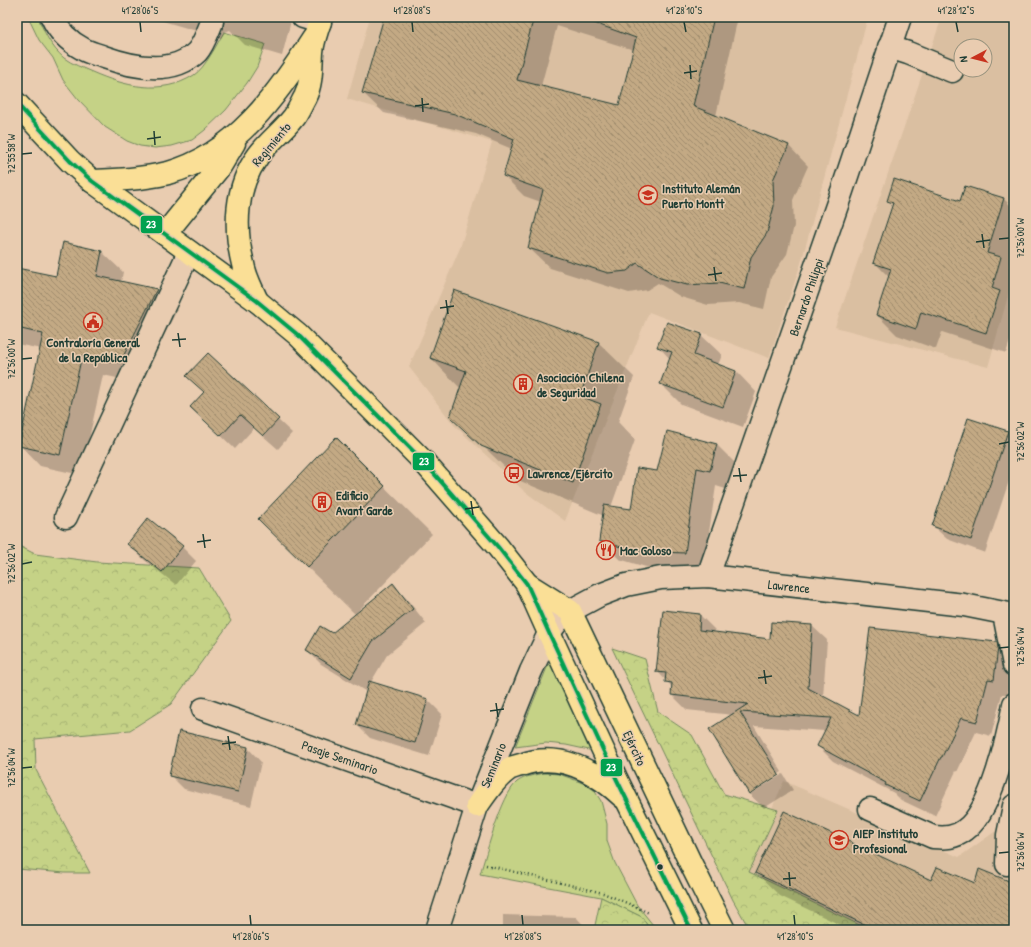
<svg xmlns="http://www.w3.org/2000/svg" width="1031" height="947" font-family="'Patrick Hand',sans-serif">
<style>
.built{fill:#dabfa1;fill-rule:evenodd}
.green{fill:#c5d286;stroke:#72885d}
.forest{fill:url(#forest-crowns);stroke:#72885d}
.shadow{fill:#0003;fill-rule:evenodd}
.building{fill:url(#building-back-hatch);stroke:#1f3d34}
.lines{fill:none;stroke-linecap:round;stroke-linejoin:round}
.minor-casing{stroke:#1f3d34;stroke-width:25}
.major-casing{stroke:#1f3d34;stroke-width:25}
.path{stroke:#1f3d34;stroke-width:2.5;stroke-dasharray:1 3;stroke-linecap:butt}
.minor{stroke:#e9ccb0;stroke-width:22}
.major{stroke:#fadf96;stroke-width:22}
.bus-1-casing{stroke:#e9ccb0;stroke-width:7}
.bus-1{stroke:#02a150;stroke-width:4}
.ticks{fill:none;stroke:#1f3d34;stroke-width:1.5}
.bus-dot{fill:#1f3d34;stroke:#e9ccb0;stroke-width:1.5}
.labels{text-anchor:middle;stroke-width:3;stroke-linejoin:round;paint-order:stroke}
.street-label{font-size:13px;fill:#1f3d34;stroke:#e9ccb0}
.poi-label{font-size:13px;font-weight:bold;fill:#1f3d34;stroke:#e9ccb0;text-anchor:start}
.line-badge{stroke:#e9ccb0;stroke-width:1.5}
.badge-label{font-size:11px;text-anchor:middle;font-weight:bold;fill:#fff}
.neatline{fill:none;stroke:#1f3d34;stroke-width:1.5}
.ticks-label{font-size:10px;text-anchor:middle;fill:#1f3d34}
</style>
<defs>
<pattern id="forest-crowns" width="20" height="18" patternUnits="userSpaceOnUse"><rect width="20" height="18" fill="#c5d286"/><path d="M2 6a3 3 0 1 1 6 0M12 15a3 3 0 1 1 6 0" fill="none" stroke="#a9b574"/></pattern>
<pattern id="building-back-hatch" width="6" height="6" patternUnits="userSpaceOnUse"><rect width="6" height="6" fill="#c3a984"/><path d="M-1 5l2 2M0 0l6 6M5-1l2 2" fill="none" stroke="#9e8b6d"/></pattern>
</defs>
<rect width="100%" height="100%" fill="#e9ccb0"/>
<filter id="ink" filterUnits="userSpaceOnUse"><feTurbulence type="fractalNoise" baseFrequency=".025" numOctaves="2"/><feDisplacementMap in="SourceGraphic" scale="8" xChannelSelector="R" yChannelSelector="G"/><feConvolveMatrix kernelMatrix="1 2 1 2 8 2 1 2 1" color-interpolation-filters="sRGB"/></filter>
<g filter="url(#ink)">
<!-- built -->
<g class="built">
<polygon points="370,17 868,17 801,263 769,358 649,312 565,521 524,491 454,425 409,367 460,248 492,142 347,99"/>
<path d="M942,17h72v258l-26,92 -153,-40zM961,46h24v24h-24z"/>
<polygon points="784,781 959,857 1010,821 1014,823 1014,930 849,930 740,881"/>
</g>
<!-- green -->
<g class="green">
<path d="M28,17h10c6,15 13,30 26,41 8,6 19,10 28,14 32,14 70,24 102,3 11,-7 23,-31 30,-43l41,12 -8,23 -10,16 -21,27 -21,20 -13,10 -20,6 -17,2 -15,-2 -13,-5 -22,-14 -27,-28 -15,-19 -10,-22 -14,-18z"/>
<polygon points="550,663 587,739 592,748 589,750 566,745 546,743 515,747 548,665"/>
<path d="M544,773l15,1 11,4 15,6 9,6 7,11 6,23v17l8,22 22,42 20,25h-7l-8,-13 -41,-20 -121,-23c7,-22 21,-78 37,-92 8,-6 18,-7 27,-9z"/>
</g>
<!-- forest -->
<g class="forest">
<polygon points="17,545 35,554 97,562 199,568 231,621 171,704 130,730 35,739 36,770 90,873 65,873 17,869"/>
<polygon points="612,648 645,659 658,712 692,735 724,794 778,810 749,872 870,930 750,930 733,900"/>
<polygon points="601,897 642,917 650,930 594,930"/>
</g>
<!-- shadow -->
<g class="shadow">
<polygon points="149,17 292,17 282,56 245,45 230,30 225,32 221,38"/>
<path d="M386,17h352l-22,99 72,29 20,21 -15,34 1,26 -7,28 -16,23 -7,32 -25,-6 -31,2 -27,-8 -23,-14 -11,7 -18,3 -79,-25 -21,-20 12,-46 -17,-6 -20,-20 8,-27 -36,-15 -92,-21 -21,-20zM557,26l77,24 -14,57 -79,-21z"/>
<polygon points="966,187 1004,199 1014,209 1014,250 1009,266 1014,271 1014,301 1013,305 1014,307 1014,329 1006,353 942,332 936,349 897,335 877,315 889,277 874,262 893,205 888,200 961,202"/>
<polygon points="64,243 102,252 123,272 121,282 156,290 177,310 140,383 103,375 81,475 40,466 20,445 41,349 17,344 17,269 56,278"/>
<polygon points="455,291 599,343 634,377 618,422 635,440 611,507 632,510 658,472 667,432 717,445 736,464 729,490 716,486 703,572 656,570 619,559 600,540 604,516 518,480 452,416 461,389 431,358"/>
<polygon points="701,335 722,355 718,365 736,371 756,392 743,427 681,404 661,384 670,359 659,347"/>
<polygon points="191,407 278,420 292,433 278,449 254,428 235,449"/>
<polygon points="1007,432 1014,439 1014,466 985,553 947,539 933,526"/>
<polygon points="336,439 432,534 356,613 357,614 392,585 406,598 426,623 387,655 371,682 428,700 442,714 429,756 370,738 357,725 368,687 365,691 321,664 307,650 332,634 356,615 306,566"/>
<polygon points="148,520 182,547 196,561 176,585 142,558 129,544"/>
<polygon points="664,611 700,615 715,630 714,633 771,640 772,623 812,626 827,640 823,697 860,717 996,643 1011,658 1012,662 1008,694 1002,694 991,736 976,732 957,772 956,771 935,816 901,800 894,793 833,761 818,746 825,731 754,726 782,772 752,791 752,793 783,774 793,790 764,808 749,794 733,715 687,710 672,695 673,688 657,671"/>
<polygon points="248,748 261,762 251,806 184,789 170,775"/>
<polygon points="756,873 976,885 1014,885 1014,930 851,930 780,896"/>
<polygon points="503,915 576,917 588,930 503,930"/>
</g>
<!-- building -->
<g class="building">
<polygon points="384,17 534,17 517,80 619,105 636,38 586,20 587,17 714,17 693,106 789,145 773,180 774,206 767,233 751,257 744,289 719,283 687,285 660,278 637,263 627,271 608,273 528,248 543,190 503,176 514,139 455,114 362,93"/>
<polygon points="894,179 960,201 965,186 1004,198 987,253 1001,257 992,288 1000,291 986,333 921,312 916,329 876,315 891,269 873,263 893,203 887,201"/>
<polygon points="63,242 102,251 97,276 157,289 120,363 82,355 60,455 19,446 43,334 17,328 17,268 56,276"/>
<polygon points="454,290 599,342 580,396 601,404 573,483 481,446 450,417 466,371 430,358"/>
<polygon points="667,322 702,334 694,355 736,371 723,407 660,384 672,352 657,347"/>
<polygon points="208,353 279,419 263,436 240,415 221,436 190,407 204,392 186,376"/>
<polygon points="968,418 1008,431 971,540 932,526"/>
<polygon points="667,431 717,444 710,471 697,468 685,553 636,551 599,541 604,505 631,509 637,468 657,471"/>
<polygon points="336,437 385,486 307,567 258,519"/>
<polygon points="148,518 183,546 162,572 127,544"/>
<polygon points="393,583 413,609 373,641 351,678 306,650 320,626 332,633"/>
<polygon points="663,610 700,614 699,630 770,639 771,622 812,625 808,688 859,715 870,628 997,642 998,647 994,680 988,679 977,722 961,718 942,757 941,757 920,801 885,785 886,783 817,746 831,718 740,712 779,775 749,794 709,729 748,704 671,695 672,683 665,682 666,673 656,672"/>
<polygon points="369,681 428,699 415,743 356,725"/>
<polygon points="179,731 248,747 238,792 169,776"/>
<polygon points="784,811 931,880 937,867 975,883 979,869 1014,883 1014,930 876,930 755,873"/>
</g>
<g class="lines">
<defs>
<g id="minor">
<path d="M52,17c6,14 18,25 31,32 6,4 14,5 21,8 28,10 68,19 93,-5 7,-8 11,-21 15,-30"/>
<polyline points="303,17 320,22"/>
<polyline points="889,47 908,53 952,71"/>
<polyline points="66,517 189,252"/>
<polyline points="708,576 842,191 900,17"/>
<polyline points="1004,614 1014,665"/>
<polyline points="203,709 477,806"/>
<path d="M870,809l63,28c12,1 22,1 32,-7 27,-19 43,-94 49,-126"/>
<polyline points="1007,864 1008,835 1014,806"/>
<polyline points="437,930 477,806 531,671 549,633 558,621 570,611 600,595 626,585 661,578 708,576 964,605 1014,615"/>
</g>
<g id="major">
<polyline points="17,104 70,161 92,181 257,301 298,335 423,461 498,547 527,584 549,633 616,778 691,930"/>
<path d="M92,181c25,-1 51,-2 76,-8 67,-18 109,-78 145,-134"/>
<polyline points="165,234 221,165 234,143"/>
<path d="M257,301c-5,-12 -12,-24 -14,-37 -9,-36 -8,-77 15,-108 10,-14 24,-24 35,-38 5,-6 8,-14 12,-21 7,-14 6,-30 7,-45 1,-12 6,-23 9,-35"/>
<polyline points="527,584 570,611 691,864 724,930"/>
<path d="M477,806c9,-13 19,-28 32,-37 4,-2 8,-3 12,-4 38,-14 74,6 102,32"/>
</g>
</defs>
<!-- minor casing -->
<use href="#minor" class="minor-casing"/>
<!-- major casing -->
<use href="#major" class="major-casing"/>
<!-- path -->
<polyline class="path" points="486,865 603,893 627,903 649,913"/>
<!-- minor -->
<use href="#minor" class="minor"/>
<!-- major -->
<use href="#major" class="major"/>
<defs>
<polyline id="bus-1" points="17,104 70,161 92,181 257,301 298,335 423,461 498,547 527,584 549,633 616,778 691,930"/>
</defs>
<!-- bus-1 casing -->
<use href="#bus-1" class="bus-1-casing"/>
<!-- bus-1 -->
<use href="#bus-1" class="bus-1"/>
</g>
</g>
<!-- ticks -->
<path class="ticks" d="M140,22l1,10M412,22l1,10M684,22l2,10M956,22l2,10M690,65l1,14M684,73l13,-2M422,98l1,14M415,106l14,-2M154,131l1,14M147,139l14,-2M22,154l10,-1M982,234l2,14M999,239l10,-1M976,242l14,-2M714,267l2,14M708,275l14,-2M446,300l2,14M440,308l14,-2M178,333l2,14M172,340l14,-1M22,359l10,-1M999,444l10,-2M739,468l2,14M733,476l14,-1M471,501l2,14M465,509l14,-2M203,534l2,14M197,542l14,-2M22,564l10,-2M999,648l10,-1M764,670l2,14M758,678l14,-2M496,703l2,14M490,711l14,-2M228,736l2,14M222,744l14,-2M22,768l10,-1M999,853l10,-1M789,872l1,14M783,879l13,-1M250,915l1,10M522,915l1,10M794,915l1,10"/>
<!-- icons -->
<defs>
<symbol id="school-ring" viewBox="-11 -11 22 22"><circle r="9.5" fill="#e9ccb0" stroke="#c8321e" stroke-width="1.5"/><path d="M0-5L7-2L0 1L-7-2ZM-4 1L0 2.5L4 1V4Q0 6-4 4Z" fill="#c8321e"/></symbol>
<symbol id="civic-ring" viewBox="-11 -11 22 22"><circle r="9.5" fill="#e9ccb0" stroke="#c8321e" stroke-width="1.5"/><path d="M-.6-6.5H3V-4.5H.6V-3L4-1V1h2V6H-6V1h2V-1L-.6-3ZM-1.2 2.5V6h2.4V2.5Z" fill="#c8321e"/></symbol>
<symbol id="building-ring" viewBox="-11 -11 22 22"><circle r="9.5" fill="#e9ccb0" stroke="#c8321e" stroke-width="1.5"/><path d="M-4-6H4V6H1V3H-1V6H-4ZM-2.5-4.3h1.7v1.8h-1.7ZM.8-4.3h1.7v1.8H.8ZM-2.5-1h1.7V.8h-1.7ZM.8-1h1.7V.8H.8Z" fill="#c8321e"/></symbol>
<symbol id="bus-ring" viewBox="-11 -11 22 22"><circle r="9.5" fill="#e9ccb0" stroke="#c8321e" stroke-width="1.5"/><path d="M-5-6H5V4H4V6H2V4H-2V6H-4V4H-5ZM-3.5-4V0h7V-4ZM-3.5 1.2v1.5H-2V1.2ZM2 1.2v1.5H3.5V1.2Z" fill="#c8321e"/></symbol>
<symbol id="restaurant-ring" viewBox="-11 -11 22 22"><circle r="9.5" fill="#e9ccb0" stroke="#c8321e" stroke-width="1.5"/><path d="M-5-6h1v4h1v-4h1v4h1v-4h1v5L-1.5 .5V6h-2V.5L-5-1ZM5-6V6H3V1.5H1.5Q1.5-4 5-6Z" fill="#c8321e"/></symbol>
<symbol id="university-ring" viewBox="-11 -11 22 22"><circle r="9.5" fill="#e9ccb0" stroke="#c8321e" stroke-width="1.5"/><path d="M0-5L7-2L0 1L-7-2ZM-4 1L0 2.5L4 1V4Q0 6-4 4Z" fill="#c8321e"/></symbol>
</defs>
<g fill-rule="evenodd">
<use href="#school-ring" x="637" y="184" width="22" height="22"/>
<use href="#civic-ring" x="82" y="311" width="22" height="22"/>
<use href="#building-ring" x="512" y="373" width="22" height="22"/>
<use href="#bus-ring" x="503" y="462" width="22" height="22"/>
<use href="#building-ring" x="311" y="491" width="22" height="22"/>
<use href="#restaurant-ring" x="595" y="539" width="22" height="22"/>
<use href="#university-ring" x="828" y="829" width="22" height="22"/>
</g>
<!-- markers -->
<circle class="bus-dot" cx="660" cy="867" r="3.5"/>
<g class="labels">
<!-- street labels -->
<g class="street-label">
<text transform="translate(271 144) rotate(-50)" y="5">Regimiento</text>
<text transform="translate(806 297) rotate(-71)" y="5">Bernardo Philippi</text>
<text transform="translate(789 586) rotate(6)" y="5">Lawrence</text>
<text transform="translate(635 748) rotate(65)" y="5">Ejército</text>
<text transform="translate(340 757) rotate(19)" y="5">Pasaje Seminario</text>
<text transform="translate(493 765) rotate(-68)" y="5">Seminario</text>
</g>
<!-- poi labels -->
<g class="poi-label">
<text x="662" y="193">Instituto Alemán<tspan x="662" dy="15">Puerto Montt</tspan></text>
<text x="93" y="347" text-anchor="middle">Contraloría General<tspan x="93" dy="15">de la República</tspan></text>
<text x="537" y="382">Asociación Chilena<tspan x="537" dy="15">de Seguridad</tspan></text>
<text x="528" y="478">Lawrence/Ejército</text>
<text x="336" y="500">Edificio<tspan x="336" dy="15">Avant Garde</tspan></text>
<text x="620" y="555">Mac Goloso</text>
<text x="853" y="838">AIEP Instituto<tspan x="853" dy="15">Profesional</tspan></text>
</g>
</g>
<g class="line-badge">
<rect x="140" y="215" width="23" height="19" rx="4" fill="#02a150"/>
<rect x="412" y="452" width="23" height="19" rx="4" fill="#02a150"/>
<rect x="600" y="758" width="23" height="19" rx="4" fill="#02a150"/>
</g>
<g class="badge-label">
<text x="151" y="228">23</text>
<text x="424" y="465">23</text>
<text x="611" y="771">23</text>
</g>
<!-- margin -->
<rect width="1031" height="947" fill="none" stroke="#e9ccb0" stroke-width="44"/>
<!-- north arrow -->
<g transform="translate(973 58) rotate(263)"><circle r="19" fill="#e9ccb0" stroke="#98937e"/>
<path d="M0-3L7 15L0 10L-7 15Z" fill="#c8321e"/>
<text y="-6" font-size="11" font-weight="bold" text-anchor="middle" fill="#1f3d34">N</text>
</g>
<rect x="22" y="22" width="987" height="903" class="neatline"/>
<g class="ticks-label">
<text x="140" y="14">41°28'06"S</text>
<text x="412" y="14">41°28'08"S</text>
<text x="684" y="14">41°28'10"S</text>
<text x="956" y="14">41°28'12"S</text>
<text transform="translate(11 154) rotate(-90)" y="4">72°55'58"W</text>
<text transform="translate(1020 238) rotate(-90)" y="4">72°56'00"W</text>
<text transform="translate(11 359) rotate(-90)" y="4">72°56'00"W</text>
<text transform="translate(1020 442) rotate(-90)" y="4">72°56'02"W</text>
<text transform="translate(11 564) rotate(-90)" y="4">72°56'02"W</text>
<text transform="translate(1020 647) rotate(-90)" y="4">72°56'04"W</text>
<text transform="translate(11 768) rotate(-90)" y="4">72°56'04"W</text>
<text transform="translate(1020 852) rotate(-90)" y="4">72°56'06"W</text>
<text x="251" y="940">41°28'06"S</text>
<text x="523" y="940">41°28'08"S</text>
<text x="795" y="940">41°28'10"S</text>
</g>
</svg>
